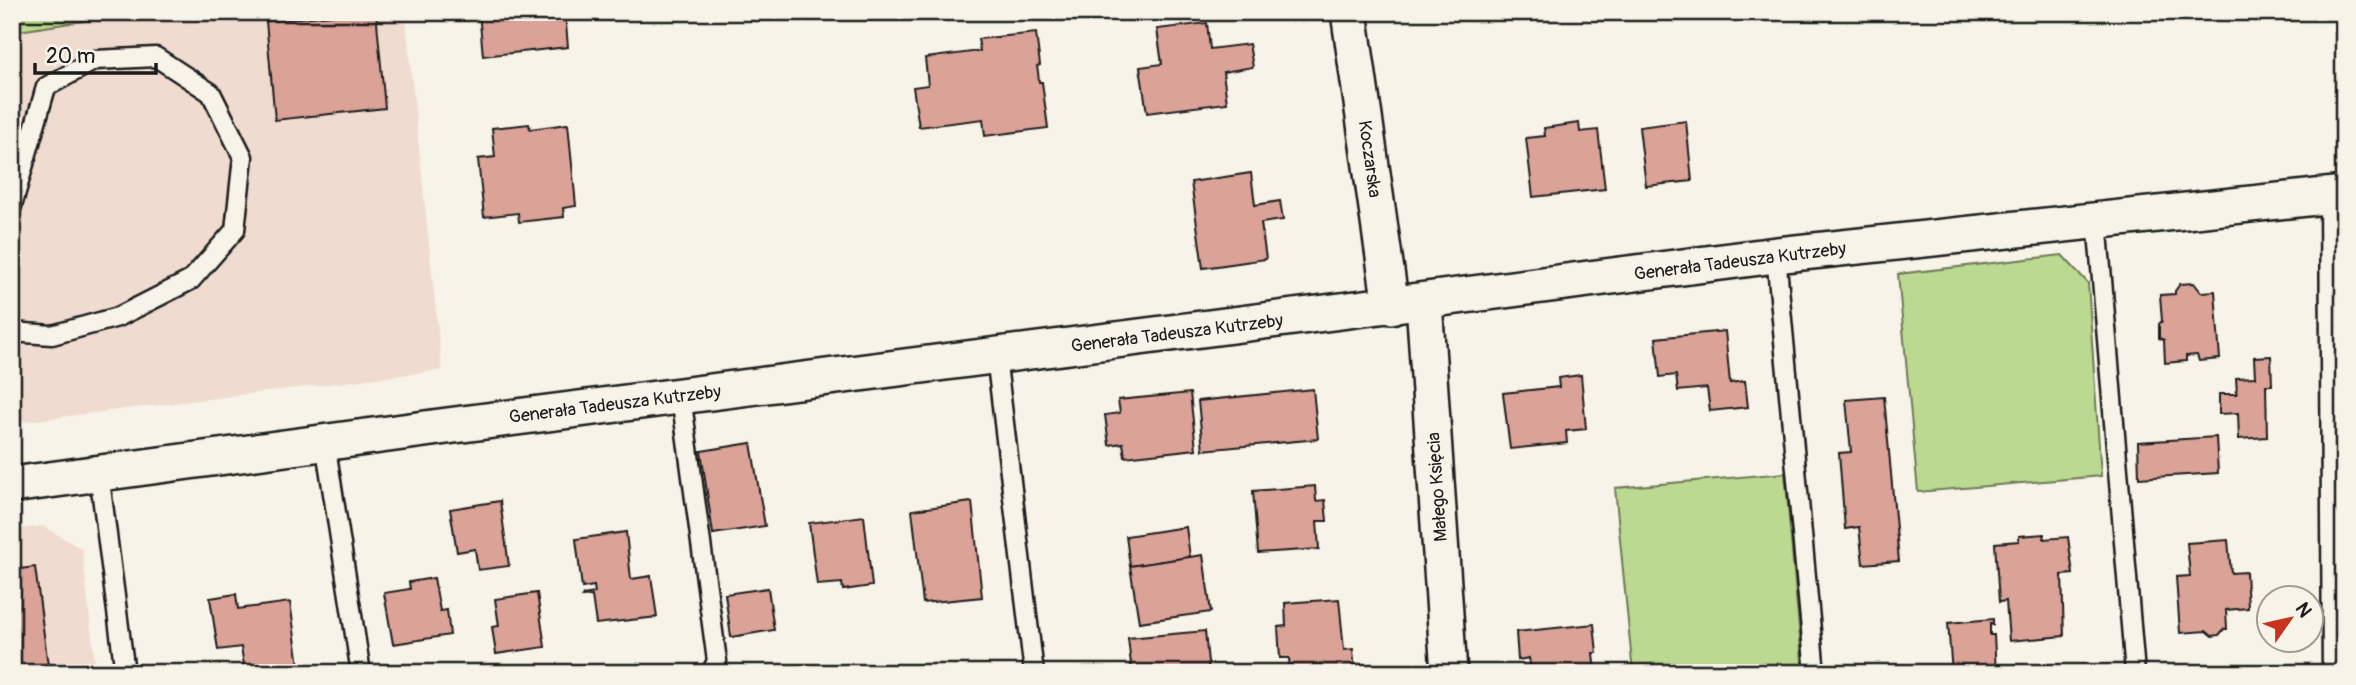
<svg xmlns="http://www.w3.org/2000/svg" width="2356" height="685" font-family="Pangolin,sans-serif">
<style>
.built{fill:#efdbd0}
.green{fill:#bbd991;stroke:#6c7a56;stroke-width:2}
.building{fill:#dba297;stroke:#1c1c1c;stroke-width:2}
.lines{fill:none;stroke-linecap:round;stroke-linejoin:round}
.lane-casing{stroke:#1c1c1c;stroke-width:23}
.street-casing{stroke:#1c1c1c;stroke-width:40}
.lane{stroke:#f7f3e8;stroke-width:18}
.street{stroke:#f7f3e8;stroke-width:35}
.labels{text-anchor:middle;stroke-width:5;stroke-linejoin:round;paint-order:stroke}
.street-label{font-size:18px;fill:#1c1c1c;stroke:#f7f3e8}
</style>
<rect width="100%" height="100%" fill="#f7f3e8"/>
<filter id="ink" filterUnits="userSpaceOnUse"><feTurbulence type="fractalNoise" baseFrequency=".0143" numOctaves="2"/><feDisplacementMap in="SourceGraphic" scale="14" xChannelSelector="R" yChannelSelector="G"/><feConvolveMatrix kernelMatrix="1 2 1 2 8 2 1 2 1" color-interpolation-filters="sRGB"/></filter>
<g filter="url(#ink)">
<!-- built -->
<g class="built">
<polygon points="142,12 405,12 442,370 12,423 12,32"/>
<polygon points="43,526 82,549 96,673 12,673 12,530"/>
</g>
<!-- green -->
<g class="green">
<polygon points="12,12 142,12 12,32"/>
<polygon points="2062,255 2088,283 2101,476 1918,492 1898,274"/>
<polygon points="1785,473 1803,673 1633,673 1615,488"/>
</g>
<!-- building -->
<g class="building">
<polygon points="365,12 376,12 385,108 275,120 266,21"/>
<polygon points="479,12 565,12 568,47 483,56"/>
<polygon points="1207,23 1210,49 1249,44 1253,67 1223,72 1227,103 1147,113 1140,67 1162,64 1157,29"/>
<polygon points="1036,33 1040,65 1037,66 1038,72 1039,82 1042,82 1048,128 985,136 983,119 919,127 913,87 928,85 925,58 980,51 978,39"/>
<polygon points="1686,121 1692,181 1646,186 1639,127"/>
<polygon points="1579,123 1580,132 1598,130 1605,189 1533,197 1526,138 1545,136 1544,128"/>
<polygon points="529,124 530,129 568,124 576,206 563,208 564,217 519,222 518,213 484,217 478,159 495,157 492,128"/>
<polygon points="1251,173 1255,205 1280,201 1283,220 1261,223 1266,259 1203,268 1191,182"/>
<polygon points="2194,283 2201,292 2215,291 2220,359 2199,361 2197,355 2186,356 2186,361 2165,363 2164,340 2159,338 2159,324 2162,321 2160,295 2175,294 2175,291 2180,284"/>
<polygon points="1725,331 1730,383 1745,381 1748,407 1710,411 1707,388 1678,391 1676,375 1660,377 1656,338"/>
<polygon points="2271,356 2272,385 2266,385 2267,437 2239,439 2238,413 2219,414 2219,394 2237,394 2236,378 2255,377 2254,357"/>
<polygon points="1581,375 1586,429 1566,431 1567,443 1510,449 1503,393 1559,387 1558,378"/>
<polygon points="1313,389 1318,439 1203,450 1198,401"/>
<polygon points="1190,393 1196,449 1125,457 1123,443 1109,445 1105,415 1120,413 1118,400"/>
<polygon points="1884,397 1899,561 1863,564 1859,527 1845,529 1839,453 1851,452 1846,400"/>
<polygon points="2216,437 2218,473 2139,478 2138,442"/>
<polygon points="751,443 765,526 713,534 701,451"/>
<polygon points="1315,486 1316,501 1325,500 1327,521 1317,521 1319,549 1258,553 1253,491"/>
<polygon points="500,501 509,566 478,570 475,549 457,552 450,509"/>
<polygon points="972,502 982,597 923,603 912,510"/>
<polygon points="864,516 872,586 843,590 842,583 817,585 809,523"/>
<polygon points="1186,527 1190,557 1130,566 1126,536"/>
<polygon points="626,532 631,579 651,576 657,617 596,624 592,596 582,597 583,595 595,593 594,586 582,588 576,539"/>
<polygon points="2044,534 2044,539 2068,537 2073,574 2062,575 2064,636 2009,641 2006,601 1999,602 1995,543 2019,541 2019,536"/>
<polygon points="2228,540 2231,573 2246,572 2248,608 2226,610 2227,629 2224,629 2219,635 2212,636 2206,631 2180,633 2176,577 2190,576 2187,543"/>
<polygon points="1203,555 1211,612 1139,622 1130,566"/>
<polygon points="35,567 49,673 12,673 12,570"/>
<polygon points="434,578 440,611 447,610 450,635 393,644 384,593 410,589 409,582"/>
<polygon points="768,588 774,630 731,637 725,594"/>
<polygon points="537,593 545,647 496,654 492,627 499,626 495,599"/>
<polygon points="236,594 238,609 290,602 299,665 245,672 241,647 218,650 210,598"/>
<polygon points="1339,599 1344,650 1353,649 1355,673 1290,673 1289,658 1280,658 1278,627 1286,626 1285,603"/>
<polygon points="1993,619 1993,624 1990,623 1990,635 1994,635 1996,673 1952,673 1948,623"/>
<polygon points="1594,624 1597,653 1593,653 1595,673 1531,673 1529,658 1518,660 1516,632"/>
<polygon points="1205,631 1209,673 1132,673 1128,638"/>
</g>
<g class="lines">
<defs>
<g id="lane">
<polyline points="2329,196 2332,673"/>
<polyline points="12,206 46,87 95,60 156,57 211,93 243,157 235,230 191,280 118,317 52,335 12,332"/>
<polyline points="2097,220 2135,673"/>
<polyline points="1776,255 1815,673"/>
<polyline points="996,356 1034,673"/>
<polyline points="681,396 717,661 711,673"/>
<polyline points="325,442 361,673"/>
<polyline points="99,473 125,673"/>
</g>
<g id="street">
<polyline points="1349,12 1391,306"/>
<polyline points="1424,302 1449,673"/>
<polyline points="12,485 447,426 1776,255 2344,194"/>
</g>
</defs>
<!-- lane casing -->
<use href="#lane" class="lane-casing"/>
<!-- street casing -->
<use href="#street" class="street-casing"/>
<!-- lane -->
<use href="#lane" class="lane"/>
<!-- street -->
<use href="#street" class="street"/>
</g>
</g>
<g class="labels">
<!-- street labels -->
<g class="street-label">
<text transform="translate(1370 159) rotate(82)" y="6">Koczarska</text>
<text transform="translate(1740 261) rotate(-7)" y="6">Generała Tadeusza Kutrzeby</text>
<text transform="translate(1177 333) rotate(-7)" y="6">Generała Tadeusza Kutrzeby</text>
<text transform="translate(615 404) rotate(-7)" y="6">Generała Tadeusza Kutrzeby</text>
<text transform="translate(1437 487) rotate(-94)" y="6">Małego Księcia</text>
</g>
</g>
<!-- margin -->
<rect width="2356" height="685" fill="none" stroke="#f7f3e8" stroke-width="42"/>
<rect x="21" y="21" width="2314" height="643" fill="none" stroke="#1c1c1c" stroke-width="2.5" filter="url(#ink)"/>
<!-- north arrow -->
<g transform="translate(2290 619) rotate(56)"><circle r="33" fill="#f7f3e8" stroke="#9f9d96" stroke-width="2"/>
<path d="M0-5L12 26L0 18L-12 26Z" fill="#c8321e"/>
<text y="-10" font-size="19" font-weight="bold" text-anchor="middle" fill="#1c1c1c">N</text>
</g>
<!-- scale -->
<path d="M35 63v10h121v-10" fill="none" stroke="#1c1c1c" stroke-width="3.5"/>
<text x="46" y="63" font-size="21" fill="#1c1c1c" stroke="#f7f3e8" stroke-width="5" paint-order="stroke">20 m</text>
</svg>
